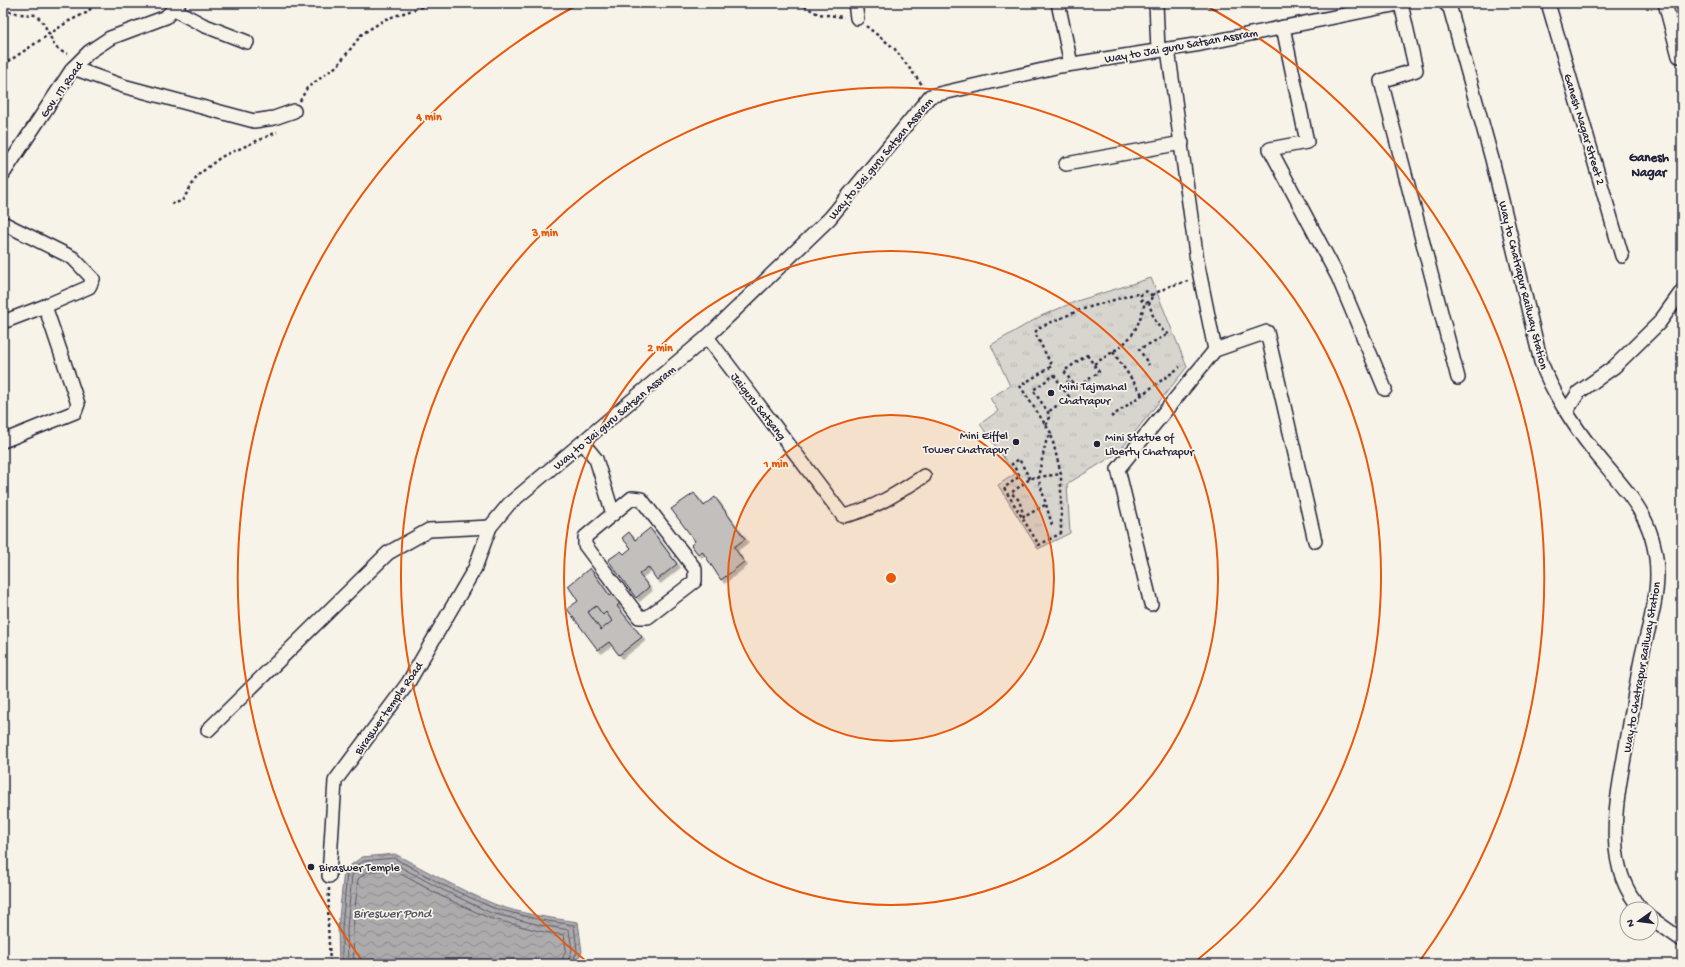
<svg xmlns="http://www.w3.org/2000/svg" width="1685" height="967" font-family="'Gochi Hand',sans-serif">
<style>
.grass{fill:url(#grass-tufts);stroke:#7d7c85}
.water{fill:url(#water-waves);stroke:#76747f}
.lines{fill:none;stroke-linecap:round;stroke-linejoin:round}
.shore{stroke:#5a5969;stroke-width:1}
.building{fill:#c2bfbd;stroke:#22223b;filter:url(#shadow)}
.minor-casing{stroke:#22223b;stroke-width:16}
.path{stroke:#22223b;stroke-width:2.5;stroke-dasharray:3 3;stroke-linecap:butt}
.minor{stroke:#f7f3e8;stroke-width:13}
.ring{fill:none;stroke:#e8590c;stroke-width:2}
.poi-dot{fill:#22223b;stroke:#f7f3e8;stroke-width:1.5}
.labels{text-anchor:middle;stroke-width:3.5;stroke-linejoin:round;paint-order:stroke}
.street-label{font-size:12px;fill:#22223b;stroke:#f7f3e8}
.poi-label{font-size:12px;fill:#22223b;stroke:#f7f3e8;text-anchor:start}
.neighbourhood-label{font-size:13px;font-weight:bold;fill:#22223b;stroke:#f7f3e8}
.water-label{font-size:13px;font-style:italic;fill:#535263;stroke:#f7f3e8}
.centre{fill:#e8590c;stroke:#f7f3e8;stroke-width:2}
.ring-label{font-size:12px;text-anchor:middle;font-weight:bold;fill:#e8590c;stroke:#f7f3e8;stroke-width:3.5;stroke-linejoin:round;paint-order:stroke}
</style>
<defs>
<pattern id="grass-tufts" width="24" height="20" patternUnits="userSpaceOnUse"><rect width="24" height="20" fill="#d8d5cf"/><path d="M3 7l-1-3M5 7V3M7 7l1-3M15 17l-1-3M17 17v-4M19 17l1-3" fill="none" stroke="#b9b7b3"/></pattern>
<pattern id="water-waves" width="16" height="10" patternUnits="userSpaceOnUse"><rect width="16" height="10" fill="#aeabad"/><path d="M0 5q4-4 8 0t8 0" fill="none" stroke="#8d8b8e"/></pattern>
<filter id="shadow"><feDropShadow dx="3.5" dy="3.5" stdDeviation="0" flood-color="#0004"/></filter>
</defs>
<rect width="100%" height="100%" fill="#f7f3e8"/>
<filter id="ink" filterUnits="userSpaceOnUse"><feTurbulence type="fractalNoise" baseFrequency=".025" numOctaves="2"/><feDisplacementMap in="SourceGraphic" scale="8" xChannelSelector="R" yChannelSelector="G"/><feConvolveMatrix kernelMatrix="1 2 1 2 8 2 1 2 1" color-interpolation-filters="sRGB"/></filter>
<g filter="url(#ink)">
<!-- grass -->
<polygon class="grass" points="1151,278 1187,367 1118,453 1067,484 1070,533 1038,549 998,485 1015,474 980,424 998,411 990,398 1010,386 991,345 1041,316 1077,301"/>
<!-- water -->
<path class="water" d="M395,854c32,17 65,36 99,50 26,10 57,14 84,18l4,30 -7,12h-236l-1,-36 6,-58 18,-13z"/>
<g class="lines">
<!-- shore -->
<g class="shore">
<polyline points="342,964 342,928 347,872 364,861 394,858 445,886 493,908 541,920 574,925 577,951 572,964"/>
<polyline points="348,964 347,928 352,875 365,866 393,863 443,890 491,913 540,925 569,930 572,950 567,964"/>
<polyline points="354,964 353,929 358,879 367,872 392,869 441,896 489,918 539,931 564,935 566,949 561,964"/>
</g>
</g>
<!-- building -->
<g class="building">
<polygon points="694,493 704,506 715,497 745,539 734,547 744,562 721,580 702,551 698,554 691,545 695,541 671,509"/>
<polygon points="650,528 677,564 657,580 648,567 639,574 649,587 636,598 608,560 621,551 624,554 631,548 622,538 629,532 635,540"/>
<polygon points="590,568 610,596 614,593 621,602 617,606 642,637 619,655 609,642 598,650 567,609 578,601 568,586"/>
<polygon points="596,606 603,615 606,612 612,621 601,630 588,612"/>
</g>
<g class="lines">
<defs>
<g id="minor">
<polyline points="855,3 857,18"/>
<polyline points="1058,3 1071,64"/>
<polyline points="1156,3 1158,50"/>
<path d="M1445,3l5,5 42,151 49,203c10,28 33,64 52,88 33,42 64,67 64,125 0,27 -9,54 -15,80 -6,28 -10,58 -15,86 -9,54 -27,123 14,168"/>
<polyline points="1548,3 1622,256"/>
<polyline points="1665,3 1679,56"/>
<polyline points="1401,4 1416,70 1381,81 1458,378"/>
<polyline points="173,9 203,25 247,42"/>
<polyline points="1283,27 1307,142 1270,149 1338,277 1385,389"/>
<polyline points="73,68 123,86 254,121 274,118 294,111"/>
<polyline points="1066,164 1182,143"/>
<polyline points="3,174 73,68 89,52 110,38 166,17 179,3"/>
<polyline points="3,223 73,258 93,279 89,287 45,306"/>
<polyline points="3,322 45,306 78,404 75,412 3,441"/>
<path d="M707,337l136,179c30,-6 56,-24 81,-40"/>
<polyline points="1215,350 1267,332 1315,541"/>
<polyline points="1567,410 1579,392 1614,367 1659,323 1682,291"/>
<polyline points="583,443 596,459 613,514"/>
<polygon points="632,498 641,499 695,569 695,581 648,617 639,617 585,545 585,537"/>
<polyline points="1151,604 1118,469 1215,350 1197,261 1168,49"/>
<polyline points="208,730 388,553 429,530 490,527"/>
<polyline points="329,876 335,781 408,683 475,568 490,527 509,504 707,337 830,218 930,96 1060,66 1201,44 1403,3"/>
<polyline points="1651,918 1682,940"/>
</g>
</defs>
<!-- minor casing -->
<use href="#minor" class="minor-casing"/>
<!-- path -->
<g class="path">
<polyline points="799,3 818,14 844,17"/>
<path d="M3,10l17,4 16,1c4,4 8,8 10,13 7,13 6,21 22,26"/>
<polyline points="866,26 894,48 923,86"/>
<polyline points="3,65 69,21 86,13 97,3"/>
<polyline points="300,101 307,88 338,65 362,34 386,19 433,3"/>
<polyline points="171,204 182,201 198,175 221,157 277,132"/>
<circle cx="1146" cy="297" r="5.5"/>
<polyline points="1152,295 1170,286 1188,281"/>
<path d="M1149,302c3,12 7,27 20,32l-30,15 10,16"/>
<polyline points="1113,352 1142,394"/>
<polygon points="1087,355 1099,372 1076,388 1064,371"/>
<path d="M1094,364c32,-21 41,-23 51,-62"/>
<polyline points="1062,387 1070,380"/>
<polyline points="1111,417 1180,367"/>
<polyline points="1046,425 1049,420 1048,412 1033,390 1054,375 1069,397 1048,412"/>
<polyline points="1030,479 1019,459 1012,464 1020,476 1004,488 1039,545 1061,533 1061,474"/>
<polyline points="1045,505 1024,517 1019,500 1011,493 1031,478 1061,474 1051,434"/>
<polyline points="1052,525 1038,477 1046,442 1051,433 1020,386 1052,366 1035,333 1038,328 1080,310 1134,294 1141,295"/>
<polyline points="329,888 328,924 330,964"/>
</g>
<!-- minor -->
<use href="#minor" class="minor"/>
</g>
</g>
<!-- distance rings -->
<circle cx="891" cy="578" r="163" fill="#e8590c" fill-opacity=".12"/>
<g class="ring">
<circle cx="891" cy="578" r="163"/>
<circle cx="891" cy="578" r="327"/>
<path d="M586 961A490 490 0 1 1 1196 961"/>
<path d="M363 962A653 653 0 0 1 579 4M1203 4A653 653 0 0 1 1419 962"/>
</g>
<!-- markers -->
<g class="poi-dot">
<circle cx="1051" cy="393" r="4"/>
<circle cx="1016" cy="442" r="4"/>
<circle cx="1097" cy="444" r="4"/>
<circle cx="311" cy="867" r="4"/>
</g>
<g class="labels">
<!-- street labels -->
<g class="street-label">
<text transform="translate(1181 45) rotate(-10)" y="4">Way to Jai guru Satsan Assram</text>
<text transform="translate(61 89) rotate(-55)" y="4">Gov. ITI Road</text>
<text transform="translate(1585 129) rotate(73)" y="4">Ganesh Nagar Street 2</text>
<text transform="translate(880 158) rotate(-50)" y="4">Way to Jai guru Satsan Assram</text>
<text transform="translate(1524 285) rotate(76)" y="4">Way to Chatrapur Railway Station</text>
<text transform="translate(759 406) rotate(52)" y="4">Jaiguru Satsang</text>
<text transform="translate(614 417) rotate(-40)" y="4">Way to Jai guru Satsan Assram</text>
<text transform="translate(1641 667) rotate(-80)" y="4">Way to Chatrapur Railway Station</text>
<text transform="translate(388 708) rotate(-55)" y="4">Biraswer temple Road</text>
</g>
<!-- poi labels -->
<g class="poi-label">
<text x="1059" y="390">Mini Tajmahal<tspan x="1059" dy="14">Chatrapur</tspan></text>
<text x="1008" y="439" text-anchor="end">Mini Eiffel<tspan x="1008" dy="14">Tower Chatrapur</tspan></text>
<text x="1105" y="441">Mini Statue of<tspan x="1105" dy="14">Liberty Chatrapur</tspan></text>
<text x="319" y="871">Biraswer Temple</text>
</g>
<!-- neighbourhood labels -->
<g class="neighbourhood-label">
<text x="1649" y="161">Ganesh<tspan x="1649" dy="15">Nagar</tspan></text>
</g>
<!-- water labels -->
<g class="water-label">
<text x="392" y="917">Bireswer Pond</text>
</g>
</g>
<circle cx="891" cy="578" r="6" class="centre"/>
<g class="ring-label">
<text x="429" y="120">4 min</text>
<text x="545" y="236">3 min</text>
<text x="660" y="351">2 min</text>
<text x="776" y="467">1 min</text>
</g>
<!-- margin -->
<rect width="1685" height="967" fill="none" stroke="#f7f3e8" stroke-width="16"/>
<rect x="8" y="8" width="1669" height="951" fill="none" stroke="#22223b" stroke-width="1.5" filter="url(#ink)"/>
<!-- north arrow -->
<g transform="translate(1639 921) rotate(256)"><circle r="19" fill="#f7f3e8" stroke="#a29fa3"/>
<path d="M0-3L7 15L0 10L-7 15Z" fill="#22223b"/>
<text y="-6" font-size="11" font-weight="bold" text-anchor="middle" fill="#22223b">N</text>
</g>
</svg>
